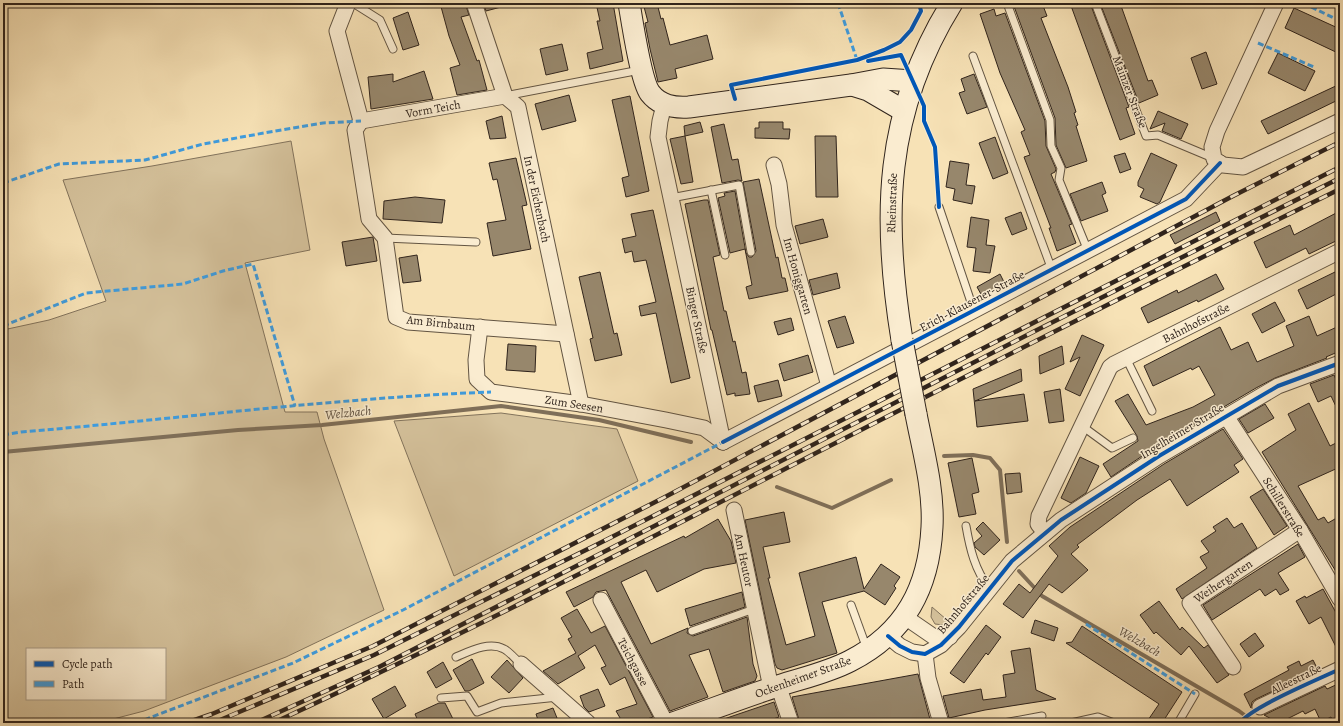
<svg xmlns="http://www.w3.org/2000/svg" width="1343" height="726" font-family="Alegreya,serif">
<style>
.green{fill:#d5c29c;stroke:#82735c;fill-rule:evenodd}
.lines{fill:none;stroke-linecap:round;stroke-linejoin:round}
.stream{stroke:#7f6f59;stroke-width:4}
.building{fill:#97876c;stroke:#30241c}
.lane-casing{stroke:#625442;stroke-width:9}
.street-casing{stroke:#625442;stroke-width:17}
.secondary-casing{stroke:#30241c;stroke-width:23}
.lane{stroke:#faecd0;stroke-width:7}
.street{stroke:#faecd0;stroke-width:15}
.secondary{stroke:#faecd0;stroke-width:21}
.rail-casing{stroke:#30241c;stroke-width:4.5}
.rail{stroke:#faecd0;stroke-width:3;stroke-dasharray:9;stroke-linecap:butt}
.secondary-bridge-casing{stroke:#30241c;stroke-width:23;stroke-linecap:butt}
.secondary-bridge{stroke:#faecd0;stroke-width:21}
.quiet{stroke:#3e9cdf;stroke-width:3;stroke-dasharray:6 3;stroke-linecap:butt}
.cycleway-casing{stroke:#faecd0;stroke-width:6}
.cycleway{stroke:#0057b8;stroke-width:4}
.labels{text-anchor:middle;stroke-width:3;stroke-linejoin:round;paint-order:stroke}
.street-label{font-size:12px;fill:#30241c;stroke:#faecd0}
.water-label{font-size:13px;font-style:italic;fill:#5e5040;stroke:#faecd0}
</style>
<rect width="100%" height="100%" fill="#f7e2b6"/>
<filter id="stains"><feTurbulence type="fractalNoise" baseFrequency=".005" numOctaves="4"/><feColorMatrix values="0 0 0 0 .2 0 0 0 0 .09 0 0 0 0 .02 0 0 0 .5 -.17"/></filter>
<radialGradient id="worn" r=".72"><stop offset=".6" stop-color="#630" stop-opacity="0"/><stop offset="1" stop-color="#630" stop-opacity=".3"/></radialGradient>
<!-- green -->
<g class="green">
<path d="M291,141l19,109 -65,13 40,149h32l7,27 60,171 -98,47 -142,54 -46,12h-95v-393l46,-10 57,-19 -43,-121 89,-14zM27,649h138v50h-138z"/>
<polygon points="501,413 617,429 638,481 454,576 394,421"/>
<polygon points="932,607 947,620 944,625 935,624 931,617"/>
</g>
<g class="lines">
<!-- stream -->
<g class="stream">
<polyline points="3,452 238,430 322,425 501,406 599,420 691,442"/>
<polyline points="944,456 973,455 990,458 1000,470 1007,542"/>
<polyline points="777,487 832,508 891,480"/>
<polyline points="1019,571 1042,596 1239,711 1255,723"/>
</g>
</g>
<!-- building -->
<g class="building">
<polygon points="440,3 465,3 469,15 461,17 477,61 479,60 487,90 457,95 450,68 460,65 449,36"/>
<polygon points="483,3 501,3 501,7 486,11"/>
<polygon points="596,3 613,3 623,61 590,69 587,53 603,49 597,21 600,21"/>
<polygon points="643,3 657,3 661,19 663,18 670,45 707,35 713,59 675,69 677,78 658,82 650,49 645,23 648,22"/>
<polygon points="1025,3 1042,3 1047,16 1041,18 1068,87 1076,112 1074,113 1078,125 1076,126 1087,161 1066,168 1056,145 1055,118 1015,9 1014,7"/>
<polygon points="1070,3 1090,3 1129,107 1126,108 1135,134 1120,140"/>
<polygon points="1100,3 1120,3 1148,81 1152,80 1158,95 1139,103"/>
<polygon points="1294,8 1340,29 1340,54 1285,28"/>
<polygon points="994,9 996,16 1005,13 1045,121 1046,146 1056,169 1055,172 1051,174 1072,224 1069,225 1076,243 1057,251 1049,228 1051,228 1024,157 1030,155 1021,132 1025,130 1000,73 980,14"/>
<polygon points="408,12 419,45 403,50 393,18"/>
<polygon points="562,44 568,70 546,75 540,49"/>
<polygon points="1206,52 1217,84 1202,89 1191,58"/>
<polygon points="1278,53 1315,71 1305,91 1268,73"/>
<polygon points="424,71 433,99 371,109 368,77 393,74 393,82"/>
<polygon points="974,74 987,107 967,114 959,93 965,91 961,79"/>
<polygon points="1340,84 1340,99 1268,134 1261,121"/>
<polygon points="569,95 576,121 542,130 535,104"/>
<polygon points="630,96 649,191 626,197 622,178 629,176 612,100"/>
<polygon points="1158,111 1188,124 1181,139 1162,131 1165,123 1150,129"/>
<polygon points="502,116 506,138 490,139 486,121"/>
<polygon points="700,122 703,132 685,136 684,126"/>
<polygon points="759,122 783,122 783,129 790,129 789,139 755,138 755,128 759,128"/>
<polygon points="724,124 732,160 738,159 742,181 738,180 722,183 711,127"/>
<polygon points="685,136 693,182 681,184 670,139"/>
<polygon points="815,136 836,136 838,197 816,197"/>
<polygon points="995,137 1008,173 993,179 979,143"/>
<polygon points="1125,153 1131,169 1120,173 1114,156"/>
<polygon points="1151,153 1177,165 1160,202 1157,204 1140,197 1144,189 1138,186 1138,182"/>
<polygon points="516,158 527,205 522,206 531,249 493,256 487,223 506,220 497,179 493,180 489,163"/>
<polygon points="950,161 969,164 966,185 975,186 972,204 953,200 955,189 946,187"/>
<polygon points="759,179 776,258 778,257 782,278 785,278 788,291 749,299 746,287 752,285 745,249 730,253 718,198 725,196 724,193 735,191 746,253 749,257 752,257 756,251 743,182"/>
<polygon points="1102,182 1106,193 1102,195 1108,211 1081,221 1070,194"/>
<polygon points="415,197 445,200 442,223 383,219 384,201"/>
<polygon points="704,200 708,200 720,255 713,257 724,311 726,311 733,342 735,341 742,373 746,372 750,394 735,396 735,393 727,395 712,330 711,330 685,204"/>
<polygon points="653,210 690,378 671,383 656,313 641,316 639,306 656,302 646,260 634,262 632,251 625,253 622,239 636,236 631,214"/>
<polygon points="1340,211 1340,239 1309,254 1306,248 1266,268 1254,242 1290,225 1294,235"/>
<polygon points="1021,212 1027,229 1012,235 1005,218"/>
<polygon points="1216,212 1220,221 1175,244 1170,235"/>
<polygon points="971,217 989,220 986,245 995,246 990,273 973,271 976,248 967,247"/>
<polygon points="823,219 828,237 800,244 795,226"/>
<polygon points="373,237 377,261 346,266 342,242"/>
<polygon points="417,255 421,281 403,283 399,258"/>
<polygon points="600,272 614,334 617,333 622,355 595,361 590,339 593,338 579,277"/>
<polygon points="1335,272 1340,283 1340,292 1307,309 1298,290"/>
<polygon points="837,273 840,288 813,295 809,280"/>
<polygon points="1000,274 1005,284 982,296 977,287"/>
<polygon points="1216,274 1224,289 1198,302 1197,300 1148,323 1141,308 1177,290 1178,293"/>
<polygon points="1275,302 1285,321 1262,333 1252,314"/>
<polygon points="845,316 854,343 837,348 828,321"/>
<polygon points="1309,316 1317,336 1337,327 1340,335 1340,351 1326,357 1327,358 1275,378 1256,388 1154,448 1111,477 1103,464 1138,441 1137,436 1115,401 1128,394 1146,425 1193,407 1215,395 1199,366 1192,370 1191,368 1153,386 1144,366 1220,327 1231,350 1248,342 1257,362 1294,346 1286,326"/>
<polygon points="791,318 794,330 778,335 774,322"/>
<polygon points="1082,335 1104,345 1080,396 1065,389 1080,357 1070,362"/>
<polygon points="508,344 536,346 535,372 506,370"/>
<polygon points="1062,346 1064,364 1040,374 1039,356"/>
<polygon points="808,355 813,372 784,381 779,364"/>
<polygon points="1021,369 1022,381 975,401 1024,394 1028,421 977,427 973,389"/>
<polygon points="1334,375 1340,388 1340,415 1331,396 1318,402 1310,384"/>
<polygon points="778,380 782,396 758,402 754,386"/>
<polygon points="1060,389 1064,421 1049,423 1044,392"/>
<polygon points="1309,403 1330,446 1340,441 1340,467 1298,486 1318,520 1324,517 1328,523 1340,516 1340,578 1262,452 1296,430 1288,414"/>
<polygon points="1265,404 1274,418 1248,433 1239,419"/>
<polygon points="1223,429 1243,459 1234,465 1239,472 1187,506 1170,479 1137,500 1077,545 1079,547 1071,554 1088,570 1062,593 1049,584 1023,618 1003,604 1019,584 1030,593 1058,556 1049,546 1070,527 1164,464"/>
<polygon points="1080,457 1099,466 1086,493 1071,503 1061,498"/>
<polygon points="972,458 979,492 972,494 976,514 959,517 948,463"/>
<polygon points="1020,473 1022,492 1007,494 1005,474"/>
<polygon points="1263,489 1287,526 1274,535 1250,497"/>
<polygon points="784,512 790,542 763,547 770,578 768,578 786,645 815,636 799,573 856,557 864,589 881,564 900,577 894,586 896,588 885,605 864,591 822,602 837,653 782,670 777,668 775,664 745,520"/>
<polygon points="1227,518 1234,528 1242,523 1257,548 1182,599 1176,589 1207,568 1200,557 1209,552 1201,541 1216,531 1213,527"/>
<polygon points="718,519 731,541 736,563 704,569 657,592 646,570 621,582 651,644 688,628 687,633 693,636 747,617 753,664 757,676 755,681 723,692 709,649 689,655 708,697 670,711 606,590 596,592 593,597 574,607 566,592 684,536 685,538"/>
<polygon points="983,522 1000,540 984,555 975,547 974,543 982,536 976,529"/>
<polygon points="1298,544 1305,557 1278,573 1289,590 1280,595 1276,589 1265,596 1260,589 1212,620 1203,605"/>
<polygon points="1323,589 1340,620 1340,655 1321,617 1309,624 1296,601 1305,596 1306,598"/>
<polygon points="742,592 745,607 690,626 685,609"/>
<polygon points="1159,601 1180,630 1182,627 1204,648 1208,645 1229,675 1217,683 1189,646 1181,655 1156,632 1154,634 1140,615"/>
<polygon points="577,609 591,633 605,626 653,717 635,723 623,723 616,711 637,704 625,677 610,685 601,668 606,666 595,645 578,656 585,668 558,684 543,671 576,653 568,639 572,637 561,618"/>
<polygon points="1035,620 1058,628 1054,641 1031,633"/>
<polygon points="986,625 1001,637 988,655 986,653 964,683 950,673"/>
<polygon points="1082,626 1182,692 1162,723 1146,723 1159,704 1066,643 1072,642"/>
<polygon points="1255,633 1264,646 1249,657 1240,644"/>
<polygon points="1030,648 1036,690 1056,699 985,710 949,718 943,696 981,689 983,700 1006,697 1003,675 1015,673 1011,651"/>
<polygon points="472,659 484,683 469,691 465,691 453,670"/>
<polygon points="507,660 523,678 509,693 491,677"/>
<polygon points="1313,660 1318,670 1256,699 1252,702 1251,708 1244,694 1289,670 1287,667 1299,661 1301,666"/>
<polygon points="443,662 452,679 436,688 427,672"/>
<polygon points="918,674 931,723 800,723 792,697"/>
<polygon points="1340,683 1340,717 1332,720 1331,717 1321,722 1315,709 1305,714 1303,711 1285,720 1286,723 1279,723 1264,715 1325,686 1327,689"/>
<polygon points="395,686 406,706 384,719 372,699"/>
<polygon points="598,689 605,706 589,712 584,707 580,696"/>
<polygon points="774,702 779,717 762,723 718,723 718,721"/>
<polygon points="439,703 445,703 455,723 419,723 415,714"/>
<polygon points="553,708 559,723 539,723 536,714"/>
</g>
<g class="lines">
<defs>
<g id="lane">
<polyline points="353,3 380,20 393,49"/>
<polyline points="1007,3 1050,120 1051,146 1061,168 1059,180 1088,251"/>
<polyline points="1095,3 1146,136 1158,135 1213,158"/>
<polyline points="973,56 1052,270"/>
<polyline points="505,96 640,70"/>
<polyline points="711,190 725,255"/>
<polyline points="671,198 739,185 751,252"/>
<polyline points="939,207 974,311"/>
<polyline points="385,238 476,242"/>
<polyline points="1126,358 1152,411"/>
<polyline points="1082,426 1112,448 1133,438"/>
<path d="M966,526c4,23 9,44 23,62"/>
<polyline points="851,605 867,649"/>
<polyline points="692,631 754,609"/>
<path d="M456,657c14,-6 33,-16 48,-8 6,3 12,11 17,15"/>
<polyline points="441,698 467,696 477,712 501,703 558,697"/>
<polyline points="1004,723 1042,716"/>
<polyline points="1071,723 1098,717 1114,723"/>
<polyline points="1178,723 1195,694"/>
</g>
<g id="street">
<polyline points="348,3 337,31 361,121"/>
<polyline points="474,3 505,96 518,107 581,404"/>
<polyline points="1276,3 1217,131 1212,147 1214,159 1223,165 1243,167 1340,121"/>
<polyline points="664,105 660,121 658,137 723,442"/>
<polyline points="361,121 355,130 369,219 385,238 396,317 408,322 566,334"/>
<polyline points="361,121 505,96"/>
<polyline points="774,165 779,184 784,225 829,386"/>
<polyline points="480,327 476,360 477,379 491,392 581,404 666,420 704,428 723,442"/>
<polyline points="1226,416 1300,530 1340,599"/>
<polyline points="723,442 1186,199 1220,163"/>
<polyline points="734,510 771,688"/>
<polyline points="1045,533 1038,524 1039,516 1110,367 1114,364 1340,251"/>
<polyline points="601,600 666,723"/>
<polyline points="905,617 937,639 950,637"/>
<polyline points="888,636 900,646 912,652 925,654 941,645 959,627 1012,561 1061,520 1159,456 1278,386 1340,363"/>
<polyline points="925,654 928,678 941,723"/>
<polyline points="521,664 588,723"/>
<polyline points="1233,667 1190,603 1300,530"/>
<polyline points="778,685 791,723"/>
<polyline points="1260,707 1340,669"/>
</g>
<g id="secondary">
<path d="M629,3c3,18 12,78 21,90 10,13 24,15 39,14l162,-22 32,-6 30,2"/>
<polyline points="852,85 868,90 904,111"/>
<path d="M902,340c-20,-123 -18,-228 50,-337"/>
<path d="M673,723c35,-12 70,-26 105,-37 24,-8 49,-13 72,-25 55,-28 79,-73 82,-134 2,-38 -9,-76 -16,-113"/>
</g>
</defs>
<!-- lane casing -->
<use href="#lane" class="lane-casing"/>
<!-- street casing -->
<use href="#street" class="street-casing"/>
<!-- secondary casing -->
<use href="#secondary" class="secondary-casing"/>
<!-- lane -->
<use href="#lane" class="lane"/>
<!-- street -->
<use href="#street" class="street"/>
<!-- secondary -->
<use href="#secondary" class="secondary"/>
<defs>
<g id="rail">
<polyline points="186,723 212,714 373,646 665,497 1231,197 1340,142"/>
<polyline points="213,723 374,655 596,545 1340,167"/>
<polyline points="255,723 379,667 1035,331 1340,178"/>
<path d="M273,723c172,-80 341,-166 510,-253 185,-95 370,-189 557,-281"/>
</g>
</defs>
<!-- rail casing -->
<use href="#rail" class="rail-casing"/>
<!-- rail -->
<use href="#rail" class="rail"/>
<defs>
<polyline id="secondary-bridge" points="902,340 916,414"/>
</defs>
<!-- secondary-bridge casing -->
<use href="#secondary-bridge" class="secondary-bridge-casing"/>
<!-- secondary-bridge -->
<use href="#secondary-bridge" class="secondary-bridge"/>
<!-- quiet -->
<g class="quiet">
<polyline points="838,3 857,60 860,61"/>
<polyline points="1303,3 1340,21"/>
<polyline points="1258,43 1314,67"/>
<polyline points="3,183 59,164 145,160 203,144 264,133 323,123 361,121"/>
<polyline points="3,326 86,293 183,284 223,271 253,264 295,406"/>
<path d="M3,435l18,-3c157,-13 313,-34 470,-40"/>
<polyline points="1086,624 1195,694"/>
<polyline points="136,723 293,663 403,610 723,442"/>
</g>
<defs>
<g id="cycleway">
<polyline points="868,61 901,55 924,106 924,121 935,147 939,207"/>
<polyline points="735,99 731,85 857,60 884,50 900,42 911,30 921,11 919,3"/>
<polyline points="723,442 1186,199 1220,163"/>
<polyline points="888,636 900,646 912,652 925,654 941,645 959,627 1012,561 1061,520 1159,456 1278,386 1340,363"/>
<path d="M1240,723c11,-16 79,-44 100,-54"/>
</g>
</defs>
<!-- cycleway casing -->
<use href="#cycleway" class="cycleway-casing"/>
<!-- cycleway -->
<use href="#cycleway" class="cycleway"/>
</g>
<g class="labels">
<!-- street labels -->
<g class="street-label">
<text transform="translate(1130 92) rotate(69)" y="4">Mainzer Straße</text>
<text transform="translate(433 109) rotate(-10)" y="4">Vorm Teich</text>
<text transform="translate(537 199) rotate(78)" y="4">In der Eichenbach</text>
<text transform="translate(892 203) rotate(-88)" y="4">Rheinstraße</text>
<text transform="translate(798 276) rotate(74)" y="4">Im Honiggarten</text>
<text transform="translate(972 301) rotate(-28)" y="4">Erich-Klausener-Straße</text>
<text transform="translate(697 320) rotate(78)" y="4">Binger Straße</text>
<text transform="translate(441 323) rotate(6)" y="4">Am Birnbaum</text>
<text transform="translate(1196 323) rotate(-27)" y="4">Bahnhofstraße</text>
<text transform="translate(574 404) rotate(9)" y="4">Zum Seesen</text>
<text transform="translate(1182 431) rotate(-31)" y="4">Ingelheimer Straße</text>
<text transform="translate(1284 507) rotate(58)" y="4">Schillerstraße</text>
<text transform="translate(744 560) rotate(78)" y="4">Am Heutor</text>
<text transform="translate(1223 581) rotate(-34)" y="4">Weihergarten</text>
<text transform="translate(963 604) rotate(-50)" y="4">Bahnhofstraße</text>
<text transform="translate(633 662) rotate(62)" y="4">Teichgasse</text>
<text transform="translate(803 677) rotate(-20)" y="4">Ockenheimer Straße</text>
<text transform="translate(1296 679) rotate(-26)" y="4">Alleestraße</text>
</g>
<!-- water labels -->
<g class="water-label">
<text transform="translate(348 412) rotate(-6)" y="5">Welzbach</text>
<text transform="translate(1140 641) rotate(30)" y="5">Welzbach</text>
</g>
</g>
<!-- margin -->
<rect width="1343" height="726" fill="none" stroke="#f7e2b6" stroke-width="16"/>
<rect x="4" y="4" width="1335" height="718" fill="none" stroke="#30241c" stroke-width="2"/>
<rect x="8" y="8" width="1327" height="710" fill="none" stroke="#30241c"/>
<!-- legend -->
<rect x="26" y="648" width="140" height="52" fill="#faecd0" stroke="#a99c88"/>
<rect x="34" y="661" width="20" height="6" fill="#0057b8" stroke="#a99c88"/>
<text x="62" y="668" font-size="12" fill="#30241c">Cycle path</text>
<rect x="34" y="681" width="20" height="6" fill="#3e9cdf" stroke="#a99c88"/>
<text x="62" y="688" font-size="12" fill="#30241c">Path</text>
<rect width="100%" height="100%" filter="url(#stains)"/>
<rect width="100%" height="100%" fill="url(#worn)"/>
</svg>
